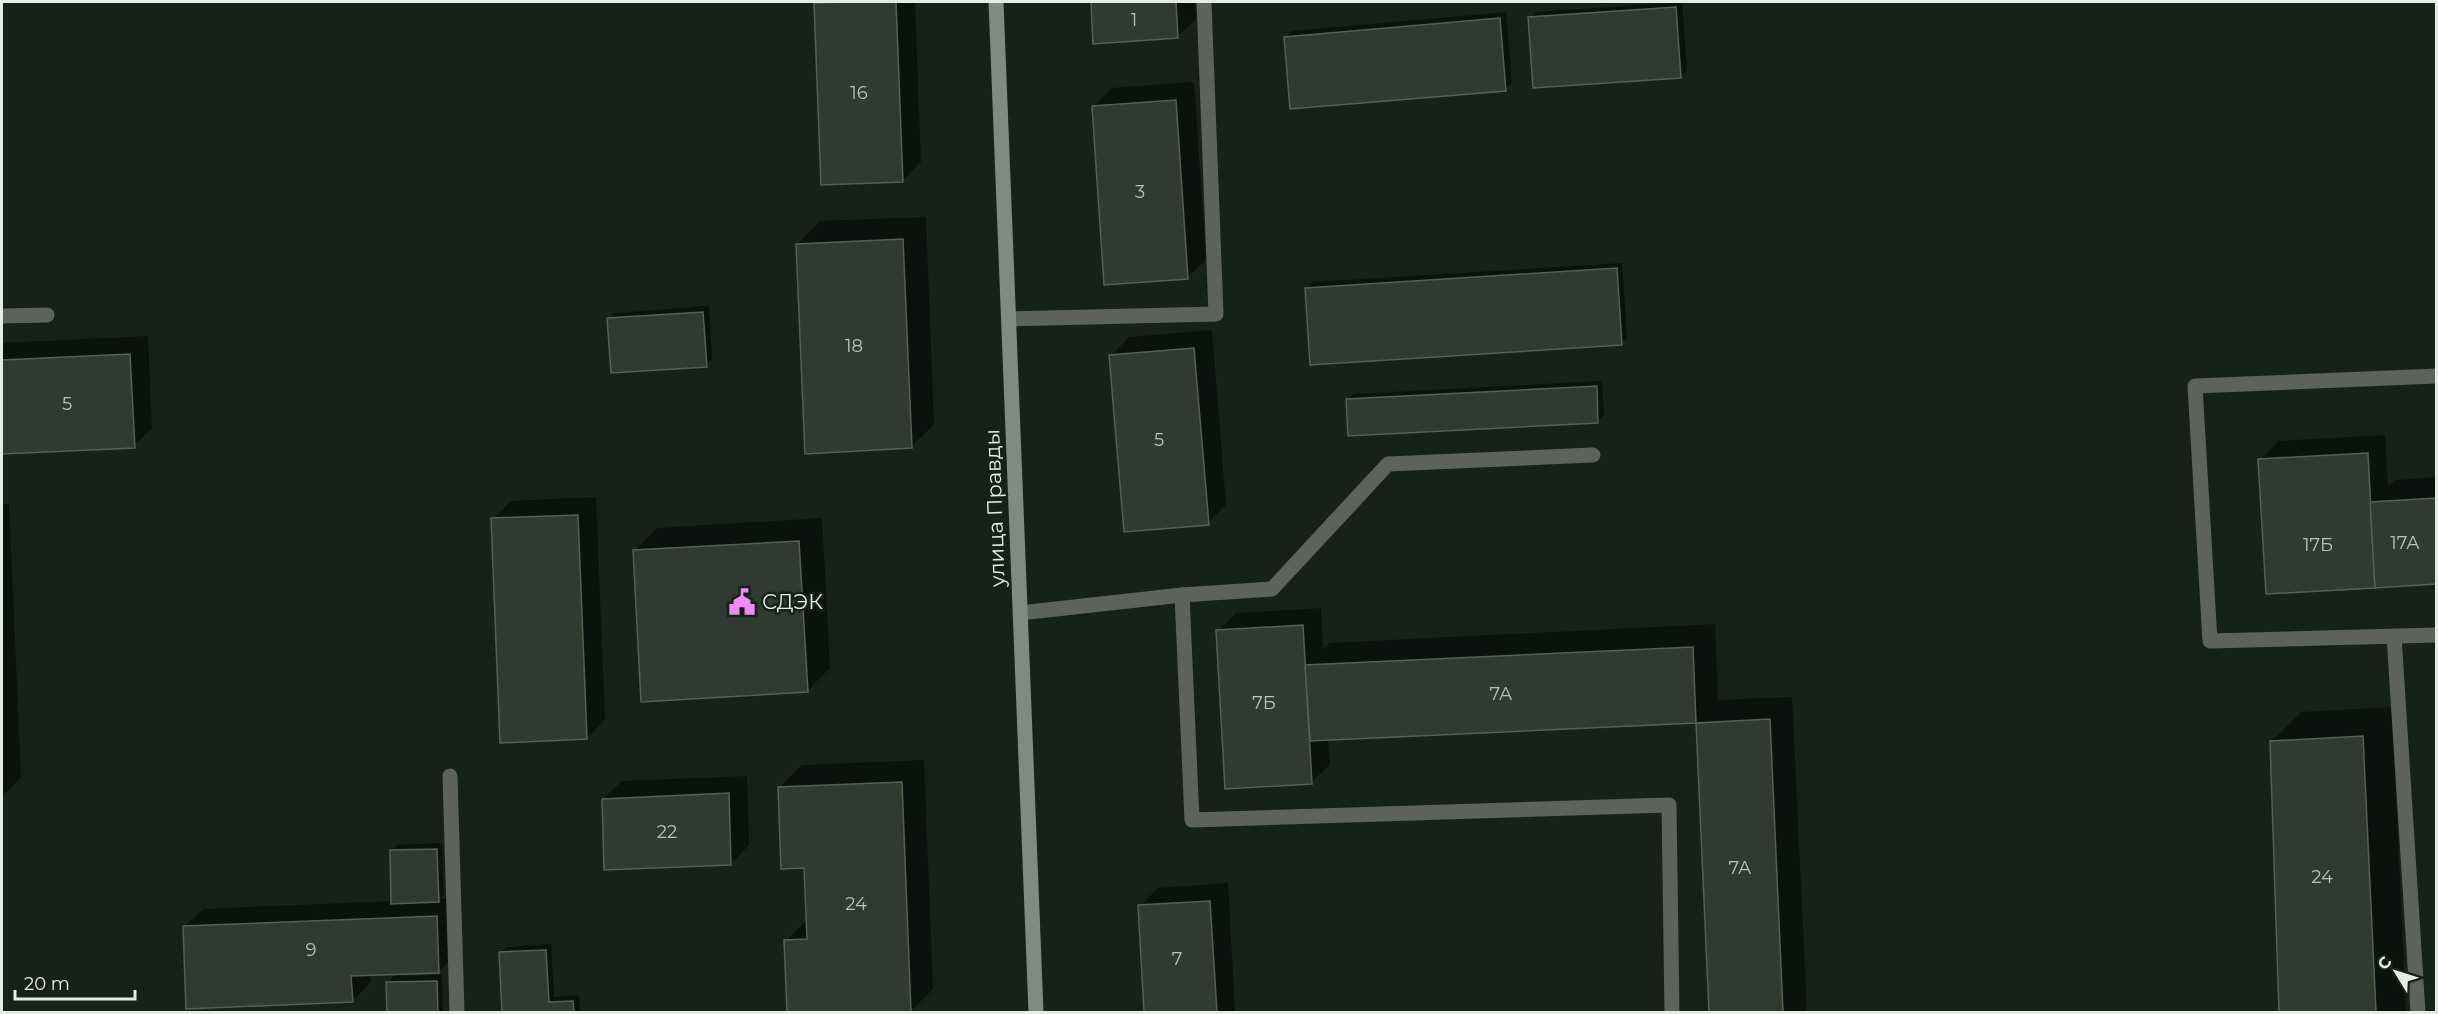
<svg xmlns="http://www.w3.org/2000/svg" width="2438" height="1014" font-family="Montserrat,sans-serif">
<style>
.shadow{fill:#0007}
.building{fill:#2f3b30;stroke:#556155;stroke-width:1.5}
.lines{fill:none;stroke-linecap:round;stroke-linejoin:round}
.lane{stroke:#5d625d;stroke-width:15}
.secondary{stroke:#818a81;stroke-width:15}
.labels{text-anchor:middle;stroke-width:5;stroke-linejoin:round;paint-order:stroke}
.number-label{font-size:18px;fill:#b8c0b8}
.street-label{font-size:21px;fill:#e5ece5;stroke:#162117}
.poi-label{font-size:21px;fill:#e5ece5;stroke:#162117;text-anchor:start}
</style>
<rect width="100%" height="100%" fill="#162117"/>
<!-- shadow -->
<g class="shadow">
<polygon points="817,2 915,2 921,162 903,181 815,4"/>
<polygon points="1092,2 1195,2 1196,19 1177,37 1095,42"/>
<polygon points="1682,2 1687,71 1680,77 1530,18 1536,12"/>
<polygon points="1506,12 1512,83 1506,89 1286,37 1292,31"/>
<polygon points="1194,82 1206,259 1187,278 1094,106 1112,88"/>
<polygon points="926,217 934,424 911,447 797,245 820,221"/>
<polygon points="1622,263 1627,338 1621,344 1307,288 1313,282"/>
<polygon points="709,306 712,359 706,365 609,319 615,313"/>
<polygon points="1212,330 1226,505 1208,523 1111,356 1129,337"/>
<polygon points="148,336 152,428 134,446 2,452 2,343"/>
<polygon points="1602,381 1604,415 1598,421 1347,400 1354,394"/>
<polygon points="2385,435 2388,486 2395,480 2436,477 2436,583 2377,586 2260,460 2278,441"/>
<polygon points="596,497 605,719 587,738 493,519 511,501"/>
<polygon points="2,504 9,504 21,777 2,797"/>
<polygon points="822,518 830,668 807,691 634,551 657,528"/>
<polygon points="1321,608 1323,650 1330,643 1715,624 1718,700 1792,697 1807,1012 1711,1012 1697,721 1328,739 1330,764 1312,782 1218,631 1236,613"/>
<polygon points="2392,707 2406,1012 2281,1012 2271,742 2301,712"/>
<polygon points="924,760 933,989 910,1012 788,1012 786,941 808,919 806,866 779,788 802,765"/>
<polygon points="747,776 749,845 731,864 603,799 622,781"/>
<polygon points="442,843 444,895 440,899 455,898 457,953 439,972 404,973 404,976 442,975 443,1012 388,1012 388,982 397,973 370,974 371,982 353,1000 184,927 203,909 393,901 391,851 397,845"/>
<polygon points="1228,883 1235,1012 1146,1012 1140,906 1158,888"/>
<polygon points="551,944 554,997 579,995 580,1012 503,1012 500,953 507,947"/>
</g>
<!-- building -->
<g class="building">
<polygon points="848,2 896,2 903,182 821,185 814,3"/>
<polygon points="1091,2 1176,2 1178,38 1093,44"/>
<polygon points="1676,7 1681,78 1533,88 1528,17"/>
<polygon points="1500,18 1506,91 1290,109 1284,37"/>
<polygon points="1176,100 1188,279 1104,285 1092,106"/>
<polygon points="903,239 912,448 805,454 796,244"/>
<polygon points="1617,268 1622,345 1310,365 1305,288"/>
<polygon points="703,312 707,367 611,373 607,318"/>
<polygon points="1194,348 1209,525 1124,532 1109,355"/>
<polygon points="130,354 135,448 2,454 2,360"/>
<polygon points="1597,386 1598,423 1348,436 1346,399"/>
<polygon points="2368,453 2375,588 2266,594 2258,459"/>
<polygon points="2436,498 2436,584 2375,588 2370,502"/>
<polygon points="578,515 587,739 500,743 491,518"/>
<polygon points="799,541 808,692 641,702 633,550"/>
<polygon points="1303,625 1312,784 1225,789 1216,630"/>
<polygon points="1693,647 1696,723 1310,741 1305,665"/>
<polygon points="1770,719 1783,1012 1709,1012 1696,723"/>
<polygon points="2363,736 2376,1012 2279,1012 2270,741"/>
<polygon points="902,782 911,1012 787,1012 784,940 807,939 804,868 781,869 778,787"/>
<polygon points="729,793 731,865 604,870 602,799"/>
<polygon points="437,849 439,902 391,904 390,850"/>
<polygon points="1210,901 1217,1012 1144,1012 1138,905"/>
<polygon points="437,916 439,973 351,976 353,1002 186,1009 183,926"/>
<polygon points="546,950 549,1002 573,1001 574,1012 502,1012 499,952"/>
<polygon points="437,981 438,1012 387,1012 386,982"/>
</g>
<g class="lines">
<!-- lane -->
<g class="lane">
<polyline points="2,316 47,315"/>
<polyline points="1009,319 1216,314 1204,2"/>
<polyline points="2436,376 2195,386 2210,641 2436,635"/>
<polyline points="1182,595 1272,589 1388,464 1593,455"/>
<polyline points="1020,613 1182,595 1192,820 1669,805 1672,1012"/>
<polyline points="2394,636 2418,1012"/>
<polyline points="450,776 457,1012"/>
</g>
<!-- secondary -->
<polyline class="secondary" points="996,2 1036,1012"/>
</g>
<!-- icons -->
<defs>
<symbol id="civic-bare" viewBox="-9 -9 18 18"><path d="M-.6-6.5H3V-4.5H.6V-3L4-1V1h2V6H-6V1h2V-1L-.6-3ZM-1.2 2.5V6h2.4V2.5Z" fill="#f08bf5" stroke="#162117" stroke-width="2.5" paint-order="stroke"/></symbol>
</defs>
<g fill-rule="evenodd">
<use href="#civic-bare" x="723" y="583" width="38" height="38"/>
</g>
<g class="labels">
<!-- number labels -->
<g class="number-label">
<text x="1134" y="26">1</text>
<text x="859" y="99">16</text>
<text x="1140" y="198">3</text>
<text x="854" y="352">18</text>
<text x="67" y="410">5</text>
<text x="1159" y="446">5</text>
<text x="2405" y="549">17А</text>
<text x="2318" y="551">17Б</text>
<text x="1501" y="700">7А</text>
<text x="1264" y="709">7Б</text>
<text x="667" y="838">22</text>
<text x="1740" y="874">7А</text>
<text x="2322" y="883">24</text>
<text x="856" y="910">24</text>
<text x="311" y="956">9</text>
<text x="1177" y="965">7</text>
</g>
<!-- street labels -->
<g class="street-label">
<text transform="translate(995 508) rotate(-92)" y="7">улица Правды</text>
</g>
<!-- poi labels -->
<g class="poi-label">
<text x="762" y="609">СДЭК</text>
</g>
</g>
<!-- border -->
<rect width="2438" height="1014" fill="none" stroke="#e5ece5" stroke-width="6"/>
<!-- north arrow -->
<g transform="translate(2396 972) rotate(308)" stroke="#162117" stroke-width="4.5" paint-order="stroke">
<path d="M0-4.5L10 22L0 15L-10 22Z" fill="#e5ece5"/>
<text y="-9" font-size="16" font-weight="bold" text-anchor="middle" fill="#e5ece5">С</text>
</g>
<!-- scale -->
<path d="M15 990v9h120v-9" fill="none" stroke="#e5ece5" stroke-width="3"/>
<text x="24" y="990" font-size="18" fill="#e5ece5" stroke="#162117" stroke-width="4.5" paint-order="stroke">20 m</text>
</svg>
